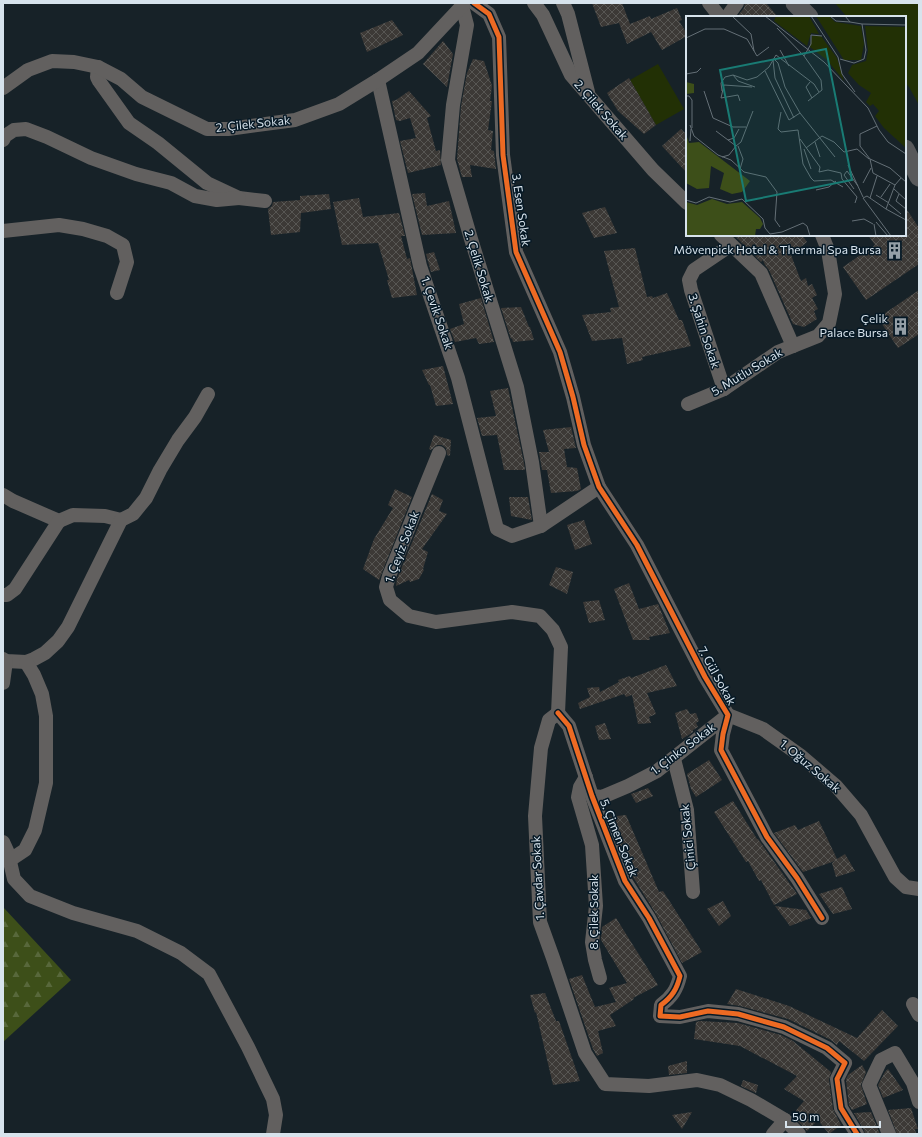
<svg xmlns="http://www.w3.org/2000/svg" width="922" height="1137" font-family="Commissioner,sans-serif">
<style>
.grass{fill:#223005}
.forest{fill:url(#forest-firs)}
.building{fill:url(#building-cross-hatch)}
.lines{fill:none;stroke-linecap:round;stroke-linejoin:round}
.minor{stroke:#62605f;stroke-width:14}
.secondary{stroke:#58595b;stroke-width:19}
.cycleway-casing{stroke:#061926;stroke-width:8}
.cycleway{stroke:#ed6a23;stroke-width:5}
.labels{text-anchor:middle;stroke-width:3;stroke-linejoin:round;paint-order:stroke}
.street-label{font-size:12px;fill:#d7e3ec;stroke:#061926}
.poi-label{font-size:12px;fill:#d7e3ec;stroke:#061926;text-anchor:end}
.inset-road{fill:none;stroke:#646f76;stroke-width:1}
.view{fill:#197b74;fill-opacity:0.15;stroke:#197b74;stroke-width:2}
.inset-edge{fill:none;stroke:#d7e3ec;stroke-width:2}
</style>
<defs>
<pattern id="forest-firs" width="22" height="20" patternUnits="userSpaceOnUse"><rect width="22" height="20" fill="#3d4f19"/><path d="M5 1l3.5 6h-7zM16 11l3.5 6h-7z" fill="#58683b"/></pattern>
<pattern id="building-cross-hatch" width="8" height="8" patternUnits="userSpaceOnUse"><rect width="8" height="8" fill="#3c3936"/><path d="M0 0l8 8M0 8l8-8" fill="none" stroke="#575653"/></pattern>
</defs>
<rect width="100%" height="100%" fill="#172228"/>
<!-- grass -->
<g class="grass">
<polygon points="835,3 919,3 919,105 909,87 905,82 905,17 847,17"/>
<polygon points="658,64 684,109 656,125 630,80"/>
</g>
<!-- forest -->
<polygon class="forest" points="3,907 71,980 3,1042"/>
<!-- building -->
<g class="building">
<polygon points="592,3 622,3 630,24 650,16 651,19 677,8 682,20 679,21 687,34 687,36 662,50 651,32 627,44 619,23 601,27"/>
<polygon points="745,3 766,3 778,17 737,17 744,8"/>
<polygon points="392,20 403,35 367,52 360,33"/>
<polygon points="443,41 453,54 447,87 423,64"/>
<polygon points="473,59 484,61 492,86 490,101 492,101 488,130 493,131 491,150 494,151 496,169 470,165 472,177 462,177 457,159 461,106 467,73"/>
<polygon points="629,78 656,125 644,134 618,111 607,93"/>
<polygon points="409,91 431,116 427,118 436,151 440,150 441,165 408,173 400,141 416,138 410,118 400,121 396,120 392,101 396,100"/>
<polygon points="681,129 687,135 687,173 662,146"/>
<polygon points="425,193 427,206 449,201 456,233 422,235 412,194"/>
<polygon points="329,194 331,209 301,213 300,232 271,235 268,209 272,206 273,202 300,200 300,196"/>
<polygon points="359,198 363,217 399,213 405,236 401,236 407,259 410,258 417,295 392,298 387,280 389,280 378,243 342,245 333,202"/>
<polygon points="605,207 617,233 594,238 582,213"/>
<polygon points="905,207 919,228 919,264 866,300 843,267 875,245 868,235 905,235"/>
<polygon points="734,235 802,235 807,242 791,255 801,281 806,278 808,286 812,284 817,295 812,298 818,309 814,311 817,319 804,327 793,324 769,270 765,265 763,260 761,262"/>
<polygon points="635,248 647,297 652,296 653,298 667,293 679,320 682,320 691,346 642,357 643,360 627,364 622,338 592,341 582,315 611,312 610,308 619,307 604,251"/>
<polygon points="434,252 440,270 431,272 426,254"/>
<polygon points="919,290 919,334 898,348 878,318"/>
<polygon points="481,298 494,342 479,344 476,338 455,342 450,329 464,324 459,304"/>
<polygon points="521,307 529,327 530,327 534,340 513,342 512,338 511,339 501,308"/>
<polygon points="443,366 453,404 436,406 430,385 429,385 422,370"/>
<polygon points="508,388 524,463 525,470 504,470 497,435 482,436 477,418 496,416 490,391"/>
<polygon points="571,427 576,448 564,449 567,467 577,468 581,489 577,491 551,493 547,470 542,470 539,452 549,452 543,430"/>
<polygon points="434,435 451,440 450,456 447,455 446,448 442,445 437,445 431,450 429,449"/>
<polygon points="395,489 412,497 379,580 363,569 374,539 393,508 388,505"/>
<polygon points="432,494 443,500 439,511 447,514 422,549 428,552 423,569 424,570 419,579 410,582 409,580 396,586 397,579"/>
<polygon points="509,497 528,497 532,520 511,516"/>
<polygon points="584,520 592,544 575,550 567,525"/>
<polygon points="556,567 573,572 567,594 549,585"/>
<polygon points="629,583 639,609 658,604 670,633 649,637 650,640 633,640 614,589"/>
<polygon points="599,600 605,620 589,623 583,602"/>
<polygon points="666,665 677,686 647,693 656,714 649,717 651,723 638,724 632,695 626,697 624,694 580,709 578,703 590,697 587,688 599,687 600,692 619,682 618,680 630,676 631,678"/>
<polygon points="687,709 690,714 696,713 699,721 696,723 698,727 693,730 693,732 682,739 675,713"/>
<polygon points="605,723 611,739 599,740 595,726"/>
<polygon points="709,760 722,780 696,797 691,789 687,774"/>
<polygon points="648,788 653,796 636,803 631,794"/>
<polygon points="733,801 757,839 758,839 797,894 774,905 761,880 759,881 748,861 746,862 714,812"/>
<polygon points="626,815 659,892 663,891 702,952 682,963 656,914 633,877 609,817"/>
<polygon points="819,821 837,859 845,854 855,871 836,877 832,863 835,861 803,872 774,833 795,825 798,830"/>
<polygon points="842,887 852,909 833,914 819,894"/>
<polygon points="723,901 731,916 719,926 707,909"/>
<polygon points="775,906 806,910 811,918 790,926"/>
<polygon points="616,918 658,985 633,998 634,999 610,1015 616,1026 598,1031 603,1053 597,1056 593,1049 569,979 582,975 595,1007 616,1002 609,988 627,983 601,940 602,927"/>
<polygon points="736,989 789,1006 857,1038 882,1010 898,1026 864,1061 839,1041 837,1045 831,1040 788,1019 740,1006 727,1004"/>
<polygon points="545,993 556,1021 559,1021 580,1081 553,1085 536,1012 535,1013 530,995"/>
<polygon points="700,1021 738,1023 781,1035 793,1041 831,1072 829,1080 833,1109 841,1125 829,1134 818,1120 807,1131 792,1115 804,1101 784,1089 797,1076 740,1046 694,1039 696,1022"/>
<polygon points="687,1061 687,1073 669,1075 668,1066"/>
<polygon points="862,1065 866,1072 861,1085 867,1104 852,1110 849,1105 846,1080 848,1075"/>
<polygon points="888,1069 903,1090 883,1098 878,1085 885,1072"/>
<polygon points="743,1080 758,1085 756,1093 741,1086"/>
<polygon points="911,1108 918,1129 915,1129 916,1134 897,1134 888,1110"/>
<polygon points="692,1112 682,1129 672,1115"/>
<polygon points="871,1112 880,1134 865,1134 864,1130 854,1113"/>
</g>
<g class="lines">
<!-- minor -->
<g class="minor">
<polyline points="474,3 489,14 499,37 503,155 516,252 560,352 573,397 584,445 599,487 637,545 705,677 728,715 723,734 721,750 767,837 797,878 822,918"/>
<polyline points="534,3 543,15 571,75 653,170 687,203"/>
<polyline points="563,3 568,14 588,92"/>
<polyline points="709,3 720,17"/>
<polyline points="462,6 467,25 453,105 448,160 471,239 517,387 532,462 541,526"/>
<polyline points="727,17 737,3"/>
<polyline points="98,67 97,77 99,81 129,123 158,143 207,183 239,198 265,201"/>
<polyline points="378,80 420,266 458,378 497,529 512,536 541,526 599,487"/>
<polyline points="3,88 28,70 52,61 74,62 98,67 121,79 142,97 207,129 228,129 295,120 339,104 378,80 418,53 462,6 463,3"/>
<polyline points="3,140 5,136 14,130 26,129 47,137 91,158 136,174 171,183 195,196 217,200 239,198"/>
<polyline points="3,231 59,225 83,229 107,236 123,245 127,262 117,293"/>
<polyline points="721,235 761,273 793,346"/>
<polyline points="724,389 691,290 689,280 694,270 731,245"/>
<polyline points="688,404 724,389 778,352 818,336 829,323 835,294 828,250 822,235"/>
<polyline points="439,453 389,576 386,587 390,600 409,616 436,622 512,612 540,616 553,630 561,647 558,713"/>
<polyline points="3,495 13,501 59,521 73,515 105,516 121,520"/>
<polyline points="3,595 7,595 15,589 59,521"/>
<polyline points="3,659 6,661 26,662 34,659 45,653 58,641 68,627 121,520 133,514 146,498 160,470 178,440 195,417 208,394"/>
<polyline points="3,683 6,661"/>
<path d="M558,713l11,13 23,70 33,85 24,37 31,58c-3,13 -8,21 -19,29l-1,11 20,1 28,-6 30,3 46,13 43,21 18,15 -8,16 4,29 16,26"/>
<polyline points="558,713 549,720 541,748 535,816 540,922 553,958 585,1053 605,1084 649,1086 697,1080 720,1085 751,1100 785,1120 799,1134"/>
<polyline points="674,759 687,810 693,892"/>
<polyline points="586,777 580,787 578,797 592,845 596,906 592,942 595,960 600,978"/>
<polyline points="592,796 602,797 628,786 657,771 728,715 763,729 801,756 836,786 861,815 895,877 906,887 919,889"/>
<polyline points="3,842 8,853 14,879 30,896 73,913 137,931 181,953 209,974 248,1047 273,1099 276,1115 273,1134"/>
<polyline points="10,860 25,850 35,830 46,783 46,716 42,694 34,675 26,662"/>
<polyline points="913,1004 919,1015"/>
<polyline points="773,1134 785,1120"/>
<polyline points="889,1134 869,1085 881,1060 895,1053 913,1083 919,1102"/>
</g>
<!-- secondary -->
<g class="secondary">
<polyline points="795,3 809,17"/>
<polyline points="905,149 919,177"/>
</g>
<defs>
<g id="cycleway">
<polyline points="474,3 489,14 499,37 503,155 516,252 560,352 573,397 584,445 599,487 637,545 705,677 728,715 723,734 721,750 767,837 797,878 822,918"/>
<path d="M558,713l11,13 23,70 33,85 24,37 31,58c-3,13 -8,21 -19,29l-1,11 20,1 28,-6 30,3 46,13 43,21 18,15 -8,16 4,29 16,26"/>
</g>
</defs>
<!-- cycleway casing -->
<use href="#cycleway" class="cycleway-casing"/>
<!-- cycleway -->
<use href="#cycleway" class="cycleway"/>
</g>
<!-- icons -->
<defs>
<symbol id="building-bare" viewBox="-9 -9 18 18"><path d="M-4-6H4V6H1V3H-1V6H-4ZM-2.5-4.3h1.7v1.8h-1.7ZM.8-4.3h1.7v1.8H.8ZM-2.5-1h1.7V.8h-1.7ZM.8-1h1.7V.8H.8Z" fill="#949fa7" stroke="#061926" stroke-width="2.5" paint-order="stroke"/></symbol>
</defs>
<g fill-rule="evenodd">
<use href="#building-bare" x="882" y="238" width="25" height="25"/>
<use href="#building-bare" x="888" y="314" width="25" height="25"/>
</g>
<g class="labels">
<!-- street labels -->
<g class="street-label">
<text transform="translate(601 110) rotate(49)" y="4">2. Çilek Sokak</text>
<text transform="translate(253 124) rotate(-6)" y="4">2. Çilek Sokak</text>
<text transform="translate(521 210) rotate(82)" y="4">3. Esen Sokak</text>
<text transform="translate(479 266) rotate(73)" y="4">2. Çelik Sokak</text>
<text transform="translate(437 313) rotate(71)" y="4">1. Çevik Sokak</text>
<text transform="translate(704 331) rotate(72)" y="4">3. Şahin Sokak</text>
<text transform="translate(747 372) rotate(-31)" y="4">5. Mutlu Sokak</text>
<text transform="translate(402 547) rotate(-69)" y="4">1. Çeyiz Sokak</text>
<text transform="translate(717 676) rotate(61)" y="4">7. Gül Sokak</text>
<text transform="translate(683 749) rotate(-37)" y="4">1. Çinko Sokak</text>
<text transform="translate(810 766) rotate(40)" y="4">1. Oğuz Sokak</text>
<text transform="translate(688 837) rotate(-96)" y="4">Çinici Sokak</text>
<text transform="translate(619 838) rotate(68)" y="4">5. Çimen Sokak</text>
<text transform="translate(538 878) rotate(-93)" y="4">1. Çavdar Sokak</text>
<text transform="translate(594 912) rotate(-90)" y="4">8. Çilek Sokak</text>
</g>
<!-- poi labels -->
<g class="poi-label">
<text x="881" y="254">Mövenpick Hotel &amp; Thermal Spa Bursa</text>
<text x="888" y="323">Çelik<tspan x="888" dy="14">Palace Bursa</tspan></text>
</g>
</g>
<!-- overview -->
<g transform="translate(686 16)">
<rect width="220" height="220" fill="#172228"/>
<path d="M90,0h33l10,18 -8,-1 -4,13 -33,-25zM130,0h13l6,6 26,4 3,18 -3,16h-17zM126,20h9l16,22 7,23 -17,-21 -17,-13z" fill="#223005"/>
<path d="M0,66l8,2v9l-8,1zM0,118l3,9 10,-1 51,39 -8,11 -10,2 -12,-5 4,-16 -13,-7 -2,22 -12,1 -11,-6zM26,183l15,5 15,-2 18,16 3,6 -3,5h-4l-1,7h-69v-34l11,3z" fill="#3d4f19"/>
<path d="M179,10l41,1v121l-22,-20 -9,-12 4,-5 -6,-7 -3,2 -4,-4 5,-9 -12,-8 -11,-12 4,-8 14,-4 2,-10z" fill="#223005"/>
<path class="inset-road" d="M46,0l19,18 3,17M79,0l59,46 44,46 11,22 9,12 18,12M125,0l27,41 4,17 13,18M144,0l6,5 14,1M159,0l5,6 12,2M91,12l27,28 17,24 1,10 -14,11M0,22l19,-9h19l23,10 10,17 12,-9M94,34l9,16M118,40l7,-12v-9l11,1M88,43l4,4 7,24 15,26 35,44M154,43l14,4 10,-4 2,-9 -4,-26 44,1M87,44l2,18 19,40M79,55l24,49 11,-7M0,58l11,-2 4,-4M47,59l5,6 17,6M124,66l-4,5 6,11M18,75l9,27 20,9h13M36,75l-1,-8 4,-6 8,-2 14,5 10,-3 12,-10 7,-12 38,29 5,8M0,80h3l3,4v28M54,85l-2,-6 -17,3 3,-13 28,2M95,96l-3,17 3,3 17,-2 5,34 8,14 3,3 17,-1 12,7M4,109l4,11 24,19 13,5 13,12 22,5 11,15 -2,28 5,7M191,110l-17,8v12l10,13 20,9 16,14M53,113l-5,9 -6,2 8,6 5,-4 12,-31M30,115l12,9M114,123l20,28 -1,5 9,-2 13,3 1,6 15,18 -2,6M4,125l1,-12M129,126l5,15M52,130l5,13 -3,10M120,132l16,-12 12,6 10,10 13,-3 12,10M118,133l7,20M36,141l7,-2 7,-9M184,143l3,14 22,12M162,149l15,32M161,155l-3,4 10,14M161,155l11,15M177,167l8,-15M208,173l12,11M130,174l13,-3 7,-6M213,178l-3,7 10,8M190,179l13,8M195,181l9,-13M184,182l7,-22M0,184l10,3 13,-6 21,5 12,-3 21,20 2,9 5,6 12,-2 21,-9 4,3 3,10M203,188l12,10M200,193l20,11M166,205l12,-2 9,5M190,206l12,14M188,208l2,12M205,220l-28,-38 4,-2 19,13 9,-24 6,-7"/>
<path class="view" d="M140,33l26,131 -106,21 -26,-131z"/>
<rect width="220" height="220" class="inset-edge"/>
</g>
<!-- border -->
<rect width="922" height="1137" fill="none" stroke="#d7e3ec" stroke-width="8"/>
<!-- scale -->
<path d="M786 1121v6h94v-6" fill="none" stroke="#d7e3ec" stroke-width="2"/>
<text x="792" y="1121" font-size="12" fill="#d7e3ec" stroke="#061926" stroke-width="3" paint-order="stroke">50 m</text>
</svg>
